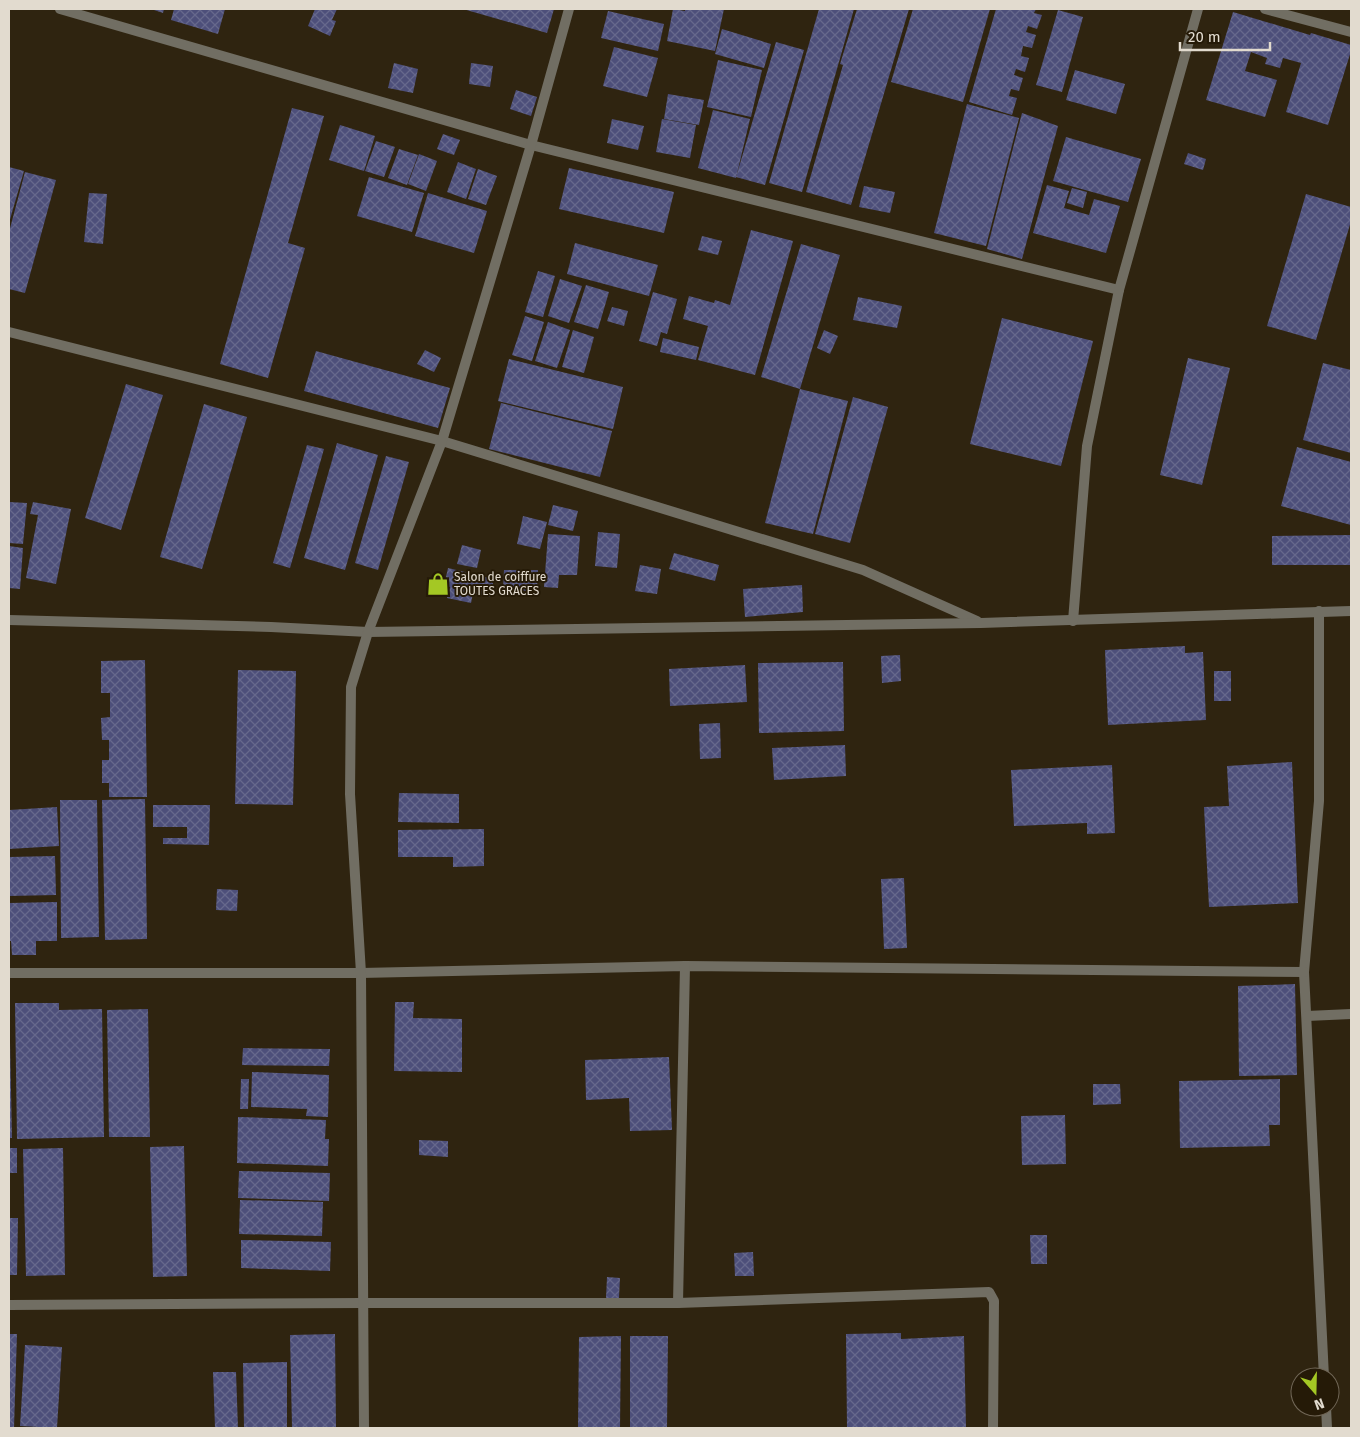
<svg xmlns="http://www.w3.org/2000/svg" width="1360" height="1437" font-family="'Fira Sans',sans-serif">
<style>
.building{fill:url(#building-cross-hatch)}
.lines{fill:none;stroke-linecap:round;stroke-linejoin:round}
.street{stroke:#716e63;stroke-width:10}
.labels{text-anchor:middle;stroke-width:4;stroke-linejoin:round;paint-order:stroke}
.poi-label{font-size:12px;fill:#e2dbcf;stroke:#251a07;text-anchor:start}
</style>
<defs>
<pattern id="building-cross-hatch" width="8" height="8" patternUnits="userSpaceOnUse" patternTransform="scale(1.25)"><rect width="8" height="8" fill="#4d4f7a"/><path d="M0 0l8 8M0 8l8-8" fill="none" stroke="#66688c"/></pattern>
</defs>
<rect width="100%" height="100%" fill="#2f2410"/>
<!-- building -->
<g class="building">
<polygon points="151,9 164,9 163,13"/>
<polygon points="174,9 225,9 218,34 171,20"/>
<polygon points="315,9 337,9 332,20 336,21 330,36 308,26"/>
<polygon points="463,9 554,9 547,33"/>
<polygon points="673,9 685,11 685,9 724,9 715,51 667,41"/>
<polygon points="819,9 854,9 802,192 769,183"/>
<polygon points="857,9 909,9 851,205 806,192 843,65 840,64"/>
<polygon points="913,9 990,9 963,102 891,82"/>
<polygon points="996,9 1036,9 1034,13 1042,15 1037,29 1028,26 1026,32 1036,35 1032,48 1023,46 1021,56 1029,58 1025,72 1016,69 1014,75 1023,78 1019,91 1011,89 1009,96 1017,98 1012,115 969,102"/>
<polygon points="1058,10 1083,17 1062,92 1036,85"/>
<polygon points="608,11 664,24 658,51 601,38"/>
<polygon points="1233,12 1310,35 1311,33 1351,45 1351,51 1328,125 1286,112 1301,63 1283,58 1280,68 1265,64 1267,58 1251,52 1245,71 1277,80 1265,117 1206,100"/>
<polygon points="722,29 771,44 764,68 715,54"/>
<polygon points="776,42 804,50 765,185 736,177"/>
<polygon points="614,47 658,58 647,97 603,86"/>
<polygon points="718,60 762,70 751,117 707,107"/>
<polygon points="394,63 418,69 413,93 388,88"/>
<polygon points="471,63 493,66 490,87 469,84"/>
<polygon points="1075,70 1125,84 1116,114 1066,100"/>
<polygon points="516,90 537,97 531,116 510,109"/>
<polygon points="668,94 704,100 699,125 664,119"/>
<polygon points="967,104 1019,118 986,246 934,233"/>
<polygon points="292,108 324,116 288,243 305,248 268,378 220,364"/>
<polygon points="713,110 750,119 736,178 698,168"/>
<polygon points="1022,113 1058,126 1022,259 987,249"/>
<polygon points="612,119 644,126 638,150 607,143"/>
<polygon points="662,119 696,125 690,158 656,152"/>
<polygon points="340,125 375,136 364,171 329,160"/>
<polygon points="443,134 460,140 454,155 437,149"/>
<polygon points="1066,137 1141,159 1128,202 1053,181"/>
<polygon points="376,141 395,147 384,177 365,171"/>
<polygon points="399,149 418,155 407,185 388,178"/>
<polygon points="1188,153 1206,159 1203,170 1184,164"/>
<polygon points="419,154 437,161 426,191 408,184"/>
<polygon points="458,162 476,169 466,199 447,192"/>
<polygon points="9,167 24,171 9,223"/>
<polygon points="569,168 674,192 664,233 559,209"/>
<polygon points="478,169 497,176 486,205 468,199"/>
<polygon points="25,172 56,180 25,293 9,289 9,232"/>
<polygon points="369,177 424,193 412,232 357,216"/>
<polygon points="1047,185 1069,191 1064,208 1089,215 1094,199 1120,206 1106,253 1033,233"/>
<polygon points="864,186 895,192 890,213 859,207"/>
<polygon points="1072,188 1087,192 1083,208 1067,203"/>
<polygon points="89,193 107,194 103,244 84,242"/>
<polygon points="428,193 487,211 474,253 415,236"/>
<polygon points="1306,194 1351,207 1351,221 1316,340 1267,326"/>
<polygon points="751,230 793,241 755,375 698,360 708,326 683,319 689,296 714,303 715,300 730,305"/>
<polygon points="702,236 722,241 718,255 698,250"/>
<polygon points="575,243 658,265 649,296 567,274"/>
<polygon points="801,244 840,255 800,389 761,377"/>
<polygon points="538,271 555,276 543,317 525,312"/>
<polygon points="560,279 582,286 569,323 548,316"/>
<polygon points="586,285 609,292 598,329 574,322"/>
<polygon points="653,292 677,299 667,334 661,332 657,346 639,341"/>
<polygon points="858,297 902,306 897,328 853,320"/>
<polygon points="612,307 628,311 624,326 607,321"/>
<polygon points="525,316 544,322 532,361 512,355"/>
<polygon points="1002,318 1093,341 1061,466 970,444"/>
<polygon points="548,322 570,330 557,368 535,361"/>
<polygon points="573,330 594,337 584,373 562,367"/>
<polygon points="824,330 838,336 830,354 817,348"/>
<polygon points="663,338 699,347 696,360 660,352"/>
<polygon points="425,350 441,358 434,372 417,364"/>
<polygon points="316,351 450,388 438,428 304,391"/>
<polygon points="1188,358 1230,368 1202,485 1160,475"/>
<polygon points="509,359 623,387 613,429 498,401"/>
<polygon points="1323,363 1351,370 1351,453 1303,440"/>
<polygon points="126,384 163,395 121,530 85,518"/>
<polygon points="800,389 848,401 813,534 765,523"/>
<polygon points="853,397 888,407 850,543 815,534"/>
<polygon points="501,403 612,431 600,477 489,449"/>
<polygon points="204,404 247,417 202,569 160,557"/>
<polygon points="337,443 378,455 345,570 304,558"/>
<polygon points="307,445 324,449 290,568 273,563"/>
<polygon points="1297,447 1351,462 1351,525 1281,506"/>
<polygon points="386,456 409,462 378,570 355,563"/>
<polygon points="9,502 27,503 23,544 9,543"/>
<polygon points="33,502 71,509 56,584 26,578 38,515 30,514"/>
<polygon points="553,505 578,511 573,531 548,525"/>
<polygon points="523,516 547,522 540,549 517,544"/>
<polygon points="598,532 620,534 617,568 595,566"/>
<polygon points="548,534 580,536 577,575 559,575 558,588 544,587"/>
<polygon points="1351,535 1351,565 1272,565 1272,536"/>
<polygon points="462,545 481,550 477,568 457,564"/>
<polygon points="9,546 23,548 20,589 9,588"/>
<polygon points="674,553 719,565 715,581 669,569"/>
<polygon points="640,565 661,569 657,594 635,591"/>
<polygon points="448,568 494,579 490,597 473,593 471,603 447,598 450,587 444,586"/>
<polygon points="504,570 538,570 537,591 503,590"/>
<polygon points="802,585 803,612 745,617 743,589"/>
<polygon points="1185,646 1185,653 1203,652 1206,720 1108,725 1105,650"/>
<polygon points="900,655 901,681 882,683 881,656"/>
<polygon points="145,660 147,797 109,797 109,783 102,783 102,760 109,760 109,740 102,740 101,718 110,717 110,693 101,693 101,661"/>
<polygon points="843,662 844,731 759,733 758,663"/>
<polygon points="745,665 747,702 670,706 669,669"/>
<polygon points="238,670 296,671 293,805 235,804"/>
<rect x="1214" y="671" width="17" height="30"/>
<polygon points="720,723 721,758 700,759 699,724"/>
<polygon points="845,745 846,776 774,780 772,748"/>
<polygon points="1292,762 1298,903 1209,907 1204,807 1229,806 1227,766"/>
<polygon points="1112,765 1115,833 1087,834 1087,823 1014,826 1011,770"/>
<polygon points="399,793 459,794 459,823 398,822"/>
<polygon points="145,799 147,939 105,940 102,800"/>
<polygon points="60,800 97,800 99,937 61,938"/>
<polygon points="153,805 210,805 209,845 163,844 163,838 187,838 187,827 153,827"/>
<polygon points="57,807 59,846 9,849 9,810"/>
<polygon points="484,829 484,866 453,867 453,857 398,857 398,830"/>
<polygon points="55,856 56,895 9,896 9,857"/>
<polygon points="904,878 907,948 884,949 881,879"/>
<polygon points="217,889 238,890 237,911 216,910"/>
<polygon points="57,902 57,941 36,941 36,955 12,955 11,941 9,941 9,903"/>
<polygon points="1295,984 1297,1075 1239,1076 1238,986"/>
<polygon points="395,1002 414,1002 413,1018 462,1019 462,1072 394,1071"/>
<polygon points="15,1003 59,1003 59,1010 102,1009 104,1137 17,1139"/>
<polygon points="148,1009 150,1137 109,1137 107,1010"/>
<polygon points="9,1042 10,1042 12,1138 9,1138"/>
<polygon points="243,1048 330,1049 329,1066 242,1065"/>
<polygon points="669,1057 672,1130 630,1131 629,1098 586,1100 585,1060"/>
<polygon points="252,1072 329,1075 328,1117 306,1116 307,1109 251,1107"/>
<polygon points="241,1079 249,1079 248,1109 240,1109"/>
<polygon points="1280,1079 1280,1125 1269,1125 1270,1146 1180,1148 1179,1081"/>
<polygon points="1093,1084 1120,1084 1121,1104 1093,1105"/>
<polygon points="1065,1115 1066,1164 1022,1165 1021,1116"/>
<polygon points="238,1117 326,1120 325,1139 329,1139 328,1166 237,1163"/>
<polygon points="419,1140 448,1141 448,1157 419,1155"/>
<polygon points="184,1146 187,1276 153,1277 150,1147"/>
<rect x="9" y="1148" width="8" height="25"/>
<polygon points="63,1148 65,1275 26,1276 23,1149"/>
<polygon points="239,1171 330,1173 329,1201 238,1198"/>
<polygon points="240,1200 323,1202 322,1236 239,1234"/>
<polygon points="9,1218 18,1218 17,1275 9,1275"/>
<polygon points="1030,1235 1047,1235 1047,1264 1031,1264"/>
<polygon points="241,1240 331,1242 330,1271 241,1268"/>
<polygon points="753,1252 754,1276 735,1276 734,1253"/>
<polygon points="607,1277 620,1278 619,1298 606,1298"/>
<polygon points="901,1333 901,1339 964,1336 966,1428 847,1428 846,1334"/>
<polygon points="9,1334 17,1334 14,1428 9,1428"/>
<polygon points="335,1334 336,1428 292,1428 290,1335"/>
<polygon points="621,1336 620,1428 578,1428 579,1337"/>
<polygon points="630,1336 668,1336 667,1428 630,1428"/>
<polygon points="25,1345 62,1347 57,1428 20,1426"/>
<polygon points="287,1362 287,1428 244,1428 243,1363"/>
<polygon points="213,1372 236,1372 238,1428 215,1428"/>
</g>
<g class="lines">
<!-- street -->
<g class="street">
<polyline points="60,9 531,145 1119,290"/>
<polyline points="1265,9 1351,32"/>
<polyline points="9,332 442,441 863,570 977,621"/>
<polyline points="1319,611 1319,801 1304,972 1324,1377"/>
<polyline points="9,620 271,627 368,632 981,623 1351,611"/>
<polyline points="1073,621 1087,446 1119,290 1198,9"/>
<polyline points="9,973 361,973 685,966 1304,972"/>
<polyline points="1307,1016 1351,1014"/>
<polyline points="678,1303 685,966"/>
<polyline points="9,1305 363,1303 678,1303 989,1292 994,1301 993,1428"/>
<polyline points="1326,1407 1327,1428"/>
<polyline points="364,1428 361,973 350,794 351,687 368,632 442,441 531,145 569,9"/>
</g>
</g>
<!-- icons -->
<defs>
<symbol id="shop-bare" viewBox="-9 -9 18 18"><path d="M-5-2.5h2.3a2.7 3.5 0 0 1 5.4 0H5L5.5 6h-11ZM-1.5-2.5h3a1.5 2.3 0 0 0-3 0Z" fill="#a4c824" stroke="#251a07" stroke-width="2.5" paint-order="stroke"/></symbol>
</defs>
<g fill-rule="evenodd">
<use href="#shop-bare" x="422" y="568" width="32" height="32"/>
</g>
<g class="labels">
<!-- poi labels -->
<g class="poi-label">
<text x="454" y="581">Salon de coiffure<tspan x="454" dy="14">TOUTES GRACES</tspan></text>
</g>
</g>
<!-- border -->
<rect width="1360" height="1437" fill="none" stroke="#e2dbcf" stroke-width="20"/>
<!-- north arrow -->
<g transform="translate(1315 1392) rotate(160)"><circle r="24" fill="#251a07" stroke="#716757"/>
<path d="M0-4L9 19L0 12L-9 19Z" fill="#a4c824"/>
<text y="-8" font-size="14" font-weight="bold" text-anchor="middle" fill="#e2dbcf">N</text>
</g>
<!-- scale -->
<path d="M1180 42v8h90v-8" fill="none" stroke="#e2dbcf" stroke-width="2.5"/>
<text x="1188" y="42" font-size="15" fill="#e2dbcf" stroke="#251a07" stroke-width="4" paint-order="stroke">20 m</text>
</svg>
